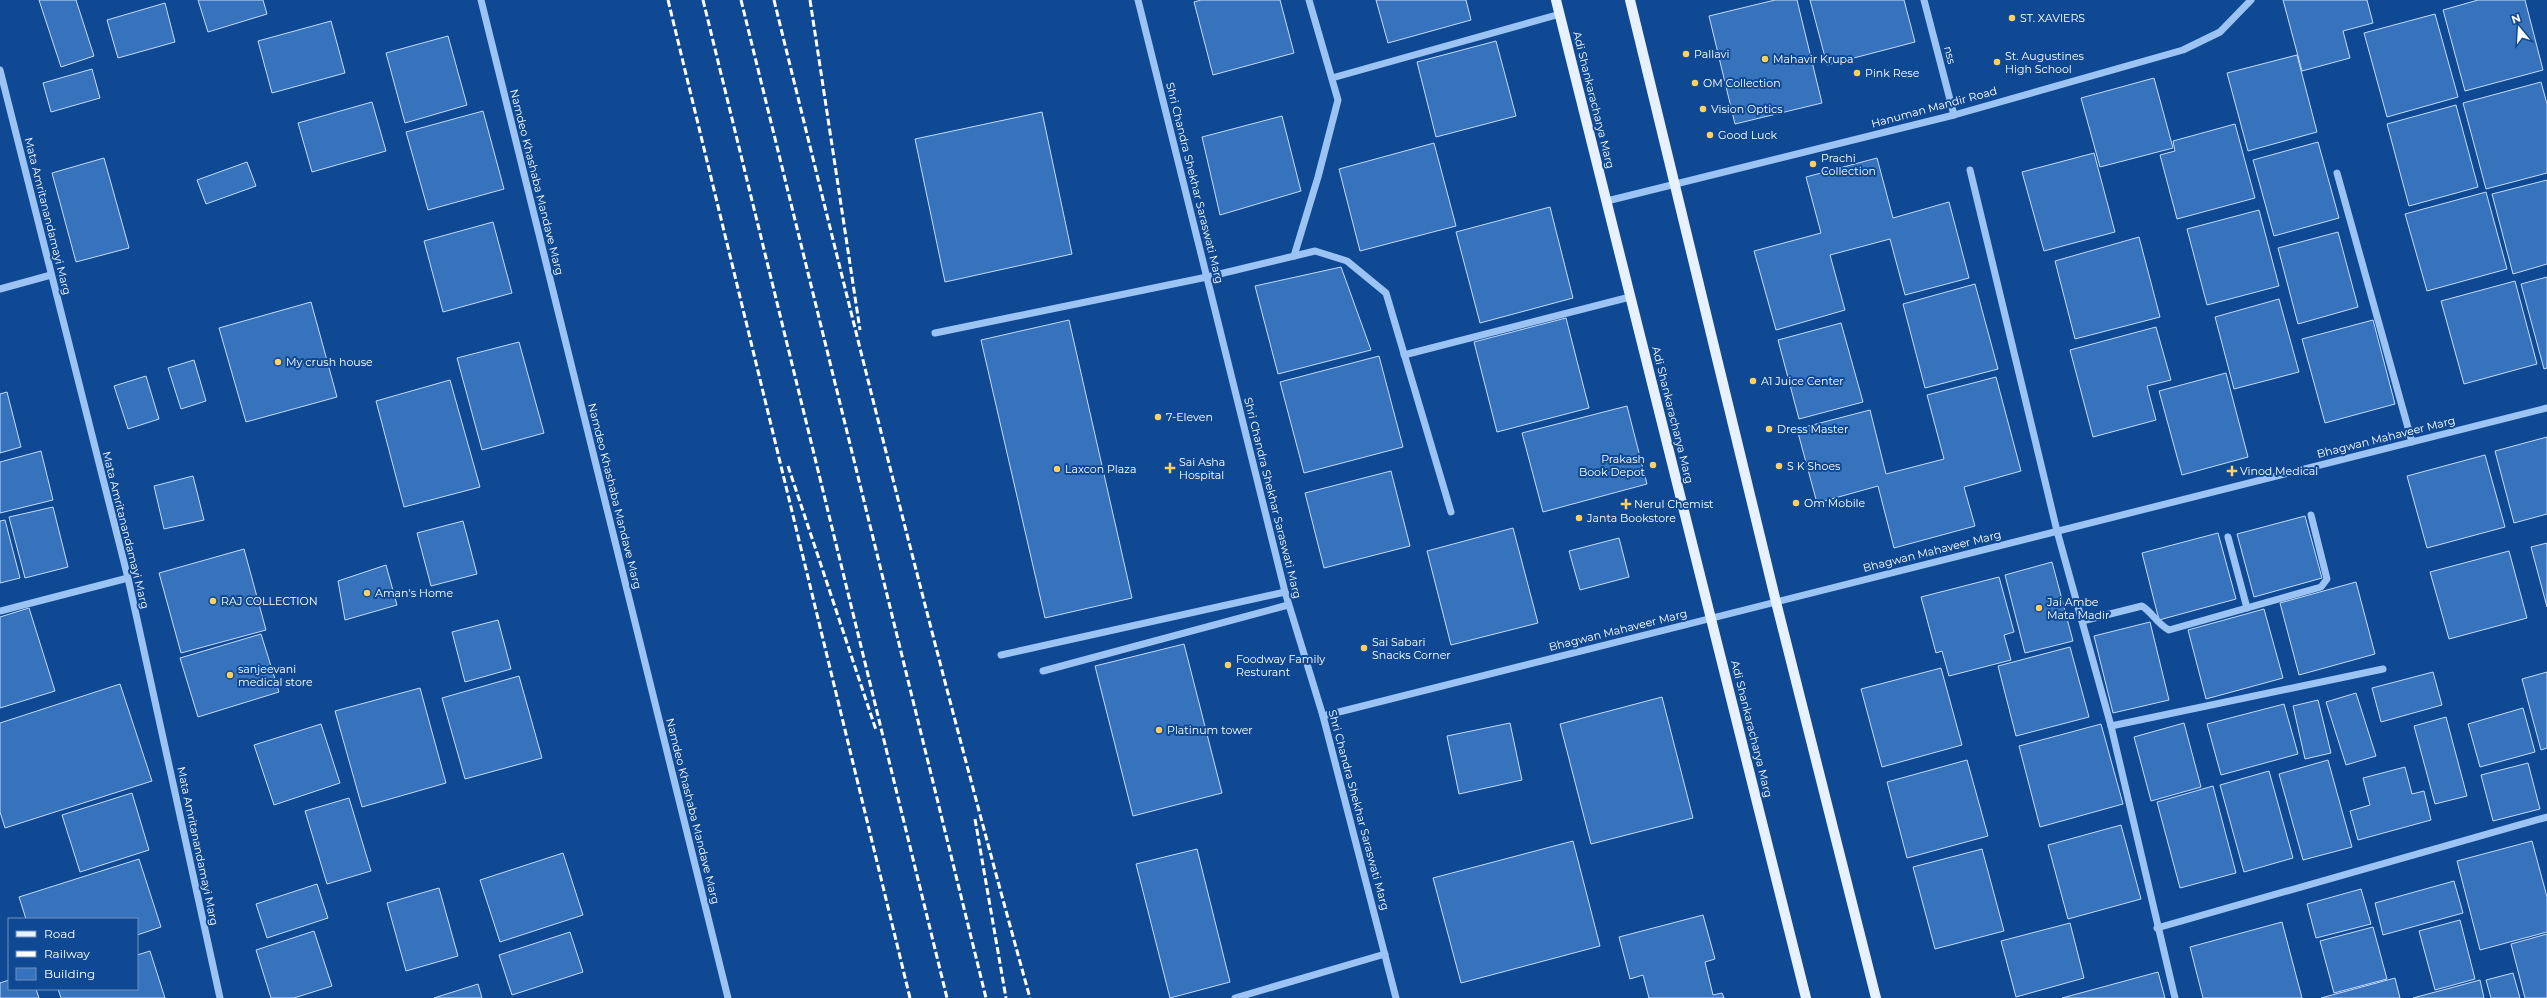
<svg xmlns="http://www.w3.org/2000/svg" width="2547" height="998" font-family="Montserrat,sans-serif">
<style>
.building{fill:#3772bc;stroke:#c3ddfe}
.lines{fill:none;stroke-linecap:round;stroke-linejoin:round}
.minor{stroke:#9bc3f4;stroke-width:7}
.major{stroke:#e8f1ff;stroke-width:10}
.rail{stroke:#fff;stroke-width:3;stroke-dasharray:7 3;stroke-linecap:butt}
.poi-dot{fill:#ffd15e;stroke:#0f4893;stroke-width:1.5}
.labels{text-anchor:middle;stroke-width:4;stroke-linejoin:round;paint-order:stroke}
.poi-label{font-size:11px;fill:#fff;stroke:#0f4893;text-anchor:start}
.street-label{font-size:11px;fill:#fff;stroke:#0f4893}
</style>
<rect width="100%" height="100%" fill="#0f4893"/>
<!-- building -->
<g class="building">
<polygon points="39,0 76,0 94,56 61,67"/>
<polygon points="198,0 263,0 267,14 208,32"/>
<polygon points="1201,0 1280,0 1294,53 1213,75 1194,2"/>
<polygon points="1376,0 1466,0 1471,20 1388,43"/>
<polygon points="1775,0 1797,0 1822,103 1735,124 1709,16"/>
<polygon points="1810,0 1904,0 1915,42 1827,65"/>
<polygon points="2283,0 2367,0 2373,23 2343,31 2350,58 2302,71"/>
<polygon points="2478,0 2525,0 2543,70 2465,91 2443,10"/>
<polygon points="165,3 175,42 118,58 107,20"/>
<polygon points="2435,14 2458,97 2387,117 2364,33"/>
<polygon points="331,21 345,73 272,93 258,41"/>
<polygon points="448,36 467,105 405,123 386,53"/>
<polygon points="1496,41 1516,116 1436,137 1417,62"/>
<polygon points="2297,55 2317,132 2248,151 2227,73"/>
<polygon points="92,69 100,98 51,112 43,83"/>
<polygon points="2154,78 2173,148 2100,167 2081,98"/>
<polygon points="2541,82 2547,104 2547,173 2486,189 2463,103"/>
<polygon points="372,102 386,151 312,172 298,123"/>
<polygon points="2456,105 2478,187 2409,206 2387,124"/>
<polygon points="483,111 504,189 428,210 406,132"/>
<polygon points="1042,112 1072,254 945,282 915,139"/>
<polygon points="1282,116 1301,191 1220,215 1202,137"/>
<polygon points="2235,124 2255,198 2177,219 2160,155 2175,151 2173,141"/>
<polygon points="2318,142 2339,218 2274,236 2253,160"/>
<polygon points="1434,143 1456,226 1360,251 1339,169"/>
<polygon points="2094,153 2115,232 2044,251 2022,172"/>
<polygon points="104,158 129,248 76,262 52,173"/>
<polygon points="1877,158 1893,218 1949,202 1969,278 1905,295 1890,239 1830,255 1845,310 1776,330 1754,251 1821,233 1806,177"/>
<polygon points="247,162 256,186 206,204 197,180"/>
<polygon points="2547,180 2547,264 2513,274 2492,194"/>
<polygon points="2486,192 2507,269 2427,291 2405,214"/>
<polygon points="1550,207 1573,298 1480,323 1456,232"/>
<polygon points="2259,210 2279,286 2207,305 2187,229"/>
<polygon points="493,222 512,293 443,312 424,241"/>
<polygon points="2338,232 2358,307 2298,324 2278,248"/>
<polygon points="2139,237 2160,317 2075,339 2055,261"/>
<polygon points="1341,267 1371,350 1278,374 1255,286"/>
<polygon points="2547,277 2547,368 2544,369 2521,284"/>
<polygon points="2515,281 2537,364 2464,384 2441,301"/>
<polygon points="1975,284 1998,369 1925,388 1903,304"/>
<polygon points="2279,299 2299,372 2234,389 2215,317"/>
<polygon points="311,302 337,397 246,422 219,328"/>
<polygon points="1566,318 1589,408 1497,432 1474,342"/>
<polygon points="1069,320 1132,598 1045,618 981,340"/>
<polygon points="2373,320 2395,404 2325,423 2302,339"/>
<polygon points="1841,323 1863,402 1799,419 1778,340"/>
<polygon points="2156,327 2171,380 2147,386 2156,420 2093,437 2070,350"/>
<polygon points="519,342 544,433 482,450 457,358"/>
<polygon points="1379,356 1403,447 1304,473 1280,382"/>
<polygon points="194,360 206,401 181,409 168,368"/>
<polygon points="2226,373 2248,457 2182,475 2159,391"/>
<polygon points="146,376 159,419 128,429 114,386"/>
<polygon points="1996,377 2021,471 1964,487 1975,526 1894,548 1878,486 1817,503 1797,429 1870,410 1886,474 1944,459 1927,395"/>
<polygon points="450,380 480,487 404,507 376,401"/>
<polygon points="7,392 21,447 0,453 0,394"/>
<polygon points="1627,406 1647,484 1543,512 1522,433"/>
<polygon points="2547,437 2547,514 2514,523 2495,451"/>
<polygon points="41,451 53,500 0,513 0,462"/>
<polygon points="2485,455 2505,527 2427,548 2407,476"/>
<polygon points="1391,471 1410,546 1324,568 1305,493"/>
<polygon points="193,476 204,520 164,529 154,486"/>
<polygon points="53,507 68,567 25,578 9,517"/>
<polygon points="2305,516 2322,578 2254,597 2237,534"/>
<polygon points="5,520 20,578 0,583 0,521"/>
<polygon points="463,521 477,574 431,586 417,533"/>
<polygon points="1513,528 1538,623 1451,645 1427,551"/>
<polygon points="2218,533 2236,599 2159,620 2142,553"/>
<polygon points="1619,538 1629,577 1580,590 1569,551"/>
<polygon points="2547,543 2547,607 2531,547"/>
<polygon points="244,549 266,630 181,653 159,573"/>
<polygon points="2509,551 2527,618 2449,639 2430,572"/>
<polygon points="2052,562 2073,641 2025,653 2005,575"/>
<polygon points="386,565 397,605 345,620 338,581"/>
<polygon points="1999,577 2014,632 2004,635 2011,660 1949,676 1942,651 1936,653 1921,597"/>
<polygon points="2356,582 2375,654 2299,675 2280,603"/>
<polygon points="29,608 55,691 0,708 0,617"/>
<polygon points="2264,609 2283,678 2206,699 2188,630"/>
<polygon points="498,620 511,669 465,682 452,632"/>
<polygon points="2150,622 2169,700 2113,713 2094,636"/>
<polygon points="261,634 279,692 198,717 180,658"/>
<polygon points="1184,644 1222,793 1133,816 1095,666"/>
<polygon points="2070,647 2089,717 2016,736 1998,666"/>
<polygon points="1941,668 1962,745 1882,767 1861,689"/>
<polygon points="2433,672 2442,705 2381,722 2372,688"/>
<polygon points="2547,672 2547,748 2541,750 2522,679"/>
<polygon points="519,676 542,758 465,779 442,698"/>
<polygon points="120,684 152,781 5,828 0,812 0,723"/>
<polygon points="420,688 446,783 362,807 335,711"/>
<polygon points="2356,693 2376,756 2346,765 2326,702"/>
<polygon points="1662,697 1693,818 1591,844 1560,724"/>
<polygon points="2318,700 2331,753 2305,759 2293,706"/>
<polygon points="2284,704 2298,754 2221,775 2207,724"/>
<polygon points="2523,708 2535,752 2480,767 2468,724"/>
<polygon points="2446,717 2467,796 2435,804 2414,726"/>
<polygon points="1510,723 1522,780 1459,794 1447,736"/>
<polygon points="2184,723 2201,787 2151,801 2134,737"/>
<polygon points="321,724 340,783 274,805 254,745"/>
<polygon points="2101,724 2123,804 2040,827 2019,746"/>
<polygon points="1967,760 1988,836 1907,858 1887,782"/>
<polygon points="2328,760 2352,847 2303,860 2279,774"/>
<polygon points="2528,763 2540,809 2493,821 2481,775"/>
<polygon points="2405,767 2412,794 2424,791 2431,820 2358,840 2350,811 2370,805 2363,778"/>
<polygon points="2269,771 2293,858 2244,872 2220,785"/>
<polygon points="2213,786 2236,873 2180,888 2157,802"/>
<polygon points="132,793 149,850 80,872 62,815"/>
<polygon points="349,798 371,871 327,884 305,811"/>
<polygon points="2121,825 2141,899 2068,919 2048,845"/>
<polygon points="1573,841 1600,946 1461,983 1433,878"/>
<polygon points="2532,841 2547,897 2547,932 2480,950 2457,861"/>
<polygon points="1197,849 1230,982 1170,998 1136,864"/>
<polygon points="1982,849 2004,931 1935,949 1913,867"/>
<polygon points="563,853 583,915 500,942 480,880"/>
<polygon points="139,859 161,927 137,935 137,919 26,919 19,897"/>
<polygon points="2454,881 2463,913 2383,935 2375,903"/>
<polygon points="317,884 328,918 267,938 256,904"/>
<polygon points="439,888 458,956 406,971 387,903"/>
<polygon points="2361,889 2371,924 2316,938 2307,904"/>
<polygon points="1703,915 1715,959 1705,962 1713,995 1722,993 1724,998 1649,998 1643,975 1630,979 1619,937"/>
<polygon points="2460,920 2475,979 2435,990 2419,931"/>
<polygon points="2282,922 2302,998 2203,998 2190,947"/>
<polygon points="2070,923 2084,978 2016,997 2001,941"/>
<polygon points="2373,927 2387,979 2334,993 2320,941"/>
<polygon points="314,931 332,986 294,998 271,998 256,950"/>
<polygon points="570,932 583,972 512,995 499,955"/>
<polygon points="2547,934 2547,998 2525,998 2511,944"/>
<polygon points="150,951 165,998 61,998 58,989 137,989 137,955"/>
<polygon points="2158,972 2165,998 2062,998"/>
<polygon points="2513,973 2520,998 2491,998 2486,980"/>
<polygon points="2395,978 2400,998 2321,998"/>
<polygon points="9,980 9,989 36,989 39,998 0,998 0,983"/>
<polygon points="2480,980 2484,998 2413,998"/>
<polygon points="478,984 482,998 434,998"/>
</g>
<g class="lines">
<!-- minor -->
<g class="minor">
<polyline points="481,0 728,998"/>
<polyline points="1138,0 1285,592 1323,716 1396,998"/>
<polyline points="1924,0 1954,115"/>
<polyline points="0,70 128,578 220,998"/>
<polyline points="1332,78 1560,14"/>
<polyline points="1970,170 2057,531 2111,726 2175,998"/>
<polyline points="2337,173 2412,442"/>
<polyline points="1607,201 1954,115 2183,50 2220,32 2251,0"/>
<polyline points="1294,256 1318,177 1338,100 1309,0"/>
<polyline points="0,289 51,275"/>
<polyline points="935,333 1207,277 1315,251 1347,261 1386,293 1451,512"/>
<polyline points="1404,355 1630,297"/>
<polyline points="2228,537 2247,608"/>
<polyline points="0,611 128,578"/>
<path d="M2082,621l60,-15c11,7 15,18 27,24l152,-43 6,-8 -16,-64"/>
<polyline points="1001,655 1285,592"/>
<polyline points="1043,671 1288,605"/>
<polyline points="1323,716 2547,408"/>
<polyline points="2111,726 2383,669"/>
<polyline points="2157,928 2547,817"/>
<polyline points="1235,998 1385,954"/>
</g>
<!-- major -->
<g class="major">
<polyline points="1556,0 1806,998"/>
<polyline points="1630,0 1776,602 1876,998"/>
</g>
<!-- rail -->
<g class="rail">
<polyline points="668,0 910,998"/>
<polyline points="703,0 947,998"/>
<polyline points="741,0 986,998"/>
<path d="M774,0c82,334 164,667 256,998"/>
<polyline points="810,0 860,330"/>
<polyline points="788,466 876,730"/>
<polyline points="975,819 1006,998"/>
</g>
</g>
<!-- markers -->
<g class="poi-dot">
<circle cx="2012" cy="18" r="4"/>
<circle cx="1686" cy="54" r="4"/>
<circle cx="1765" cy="59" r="4"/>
<circle cx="1997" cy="62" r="4"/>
<circle cx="1857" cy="73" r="4"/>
<circle cx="1695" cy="83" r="4"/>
<circle cx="1703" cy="109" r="4"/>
<circle cx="1710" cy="135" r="4"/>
<circle cx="1813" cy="164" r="4"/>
<circle cx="278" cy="362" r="4"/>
<circle cx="1753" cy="381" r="4"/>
<circle cx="1158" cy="417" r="4"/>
<circle cx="1769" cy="429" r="4"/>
<circle cx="1653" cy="465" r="4"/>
<circle cx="1779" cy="466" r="4"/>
<path d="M1168 462h4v4h4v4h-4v4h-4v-4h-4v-4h4z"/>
<circle cx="1057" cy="469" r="4"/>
<path d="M2230 465h4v4h4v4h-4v4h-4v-4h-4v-4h4z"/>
<circle cx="1796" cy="503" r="4"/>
<path d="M1624 498h4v4h4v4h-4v4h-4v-4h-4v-4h4z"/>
<circle cx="1579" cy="518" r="4"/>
<circle cx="367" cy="593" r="4"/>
<circle cx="213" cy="601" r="4"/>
<circle cx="2039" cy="608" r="4"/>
<circle cx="1364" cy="648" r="4"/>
<circle cx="1228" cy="665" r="4"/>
<circle cx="230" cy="675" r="4"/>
<circle cx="1159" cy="730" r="4"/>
</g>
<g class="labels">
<!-- poi labels -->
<g class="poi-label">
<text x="2020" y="22">ST. XAVIERS</text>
<text x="1694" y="58">Pallavi</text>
<text x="2005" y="60">St. Augustines<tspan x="2005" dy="13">High School</tspan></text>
<text x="1773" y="63">Mahavir Krupa</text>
<text x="1865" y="77">Pink Rese</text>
<text x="1703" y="87">OM Collection</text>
<text x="1711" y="113">Vision Optics</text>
<text x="1718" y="139">Good Luck</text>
<text x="1821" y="162">Prachi<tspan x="1821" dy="13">Collection</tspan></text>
<text x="286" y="366">My crush house</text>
<text x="1761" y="385">A1 Juice Center</text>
<text x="1166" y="421">7-Eleven</text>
<text x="1777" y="433">Dress Master</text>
<text x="1645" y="463" text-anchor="end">Prakash<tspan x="1645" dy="13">Book Depot</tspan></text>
<text x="1179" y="466">Sai Asha<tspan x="1179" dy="13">Hospital</tspan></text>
<text x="1787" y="470">S K Shoes</text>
<text x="1065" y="473">Laxcon Plaza</text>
<text x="2240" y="475">Vinod Medical</text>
<text x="1804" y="507">Om Mobile</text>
<text x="1634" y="508">Nerul Chemist</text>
<text x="1587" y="522">Janta Bookstore</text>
<text x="375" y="597">Aman's Home</text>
<text x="221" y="605">RAJ COLLECTION</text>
<text x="2047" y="606">Jai Ambe<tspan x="2047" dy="13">Mata Madir</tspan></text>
<text x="1372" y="646">Sai Sabari<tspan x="1372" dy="13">Snacks Corner</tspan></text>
<text x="1236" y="663">Foodway Family<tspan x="1236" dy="13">Resturant</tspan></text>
<text x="238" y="673">sanjeevani<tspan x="238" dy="13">medical store</tspan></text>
<text x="1167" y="734">Platinum tower</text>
</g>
<!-- street labels -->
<g class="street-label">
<text transform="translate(1950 55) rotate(76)" y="4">nss</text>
<text transform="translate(1594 100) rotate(76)" y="4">Adi Shankaracharya Marg</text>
<text transform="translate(1934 107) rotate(-15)" y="4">Hanuman Mandir Road</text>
<text transform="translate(537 182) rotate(76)" y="4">Namdeo Khashaba Mandave Marg</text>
<text transform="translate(1195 183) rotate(76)" y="4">Shri Chandra Shekhar Saraswati Marg</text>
<text transform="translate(48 216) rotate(76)" y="4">Mata Amritanandamayi Marg</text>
<text transform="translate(1673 415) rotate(76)" y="4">Adi Shankaracharya Marg</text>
<text transform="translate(2386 437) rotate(-14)" y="4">Bhagwan Mahaveer Marg</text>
<text transform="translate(615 496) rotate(76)" y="4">Namdeo Khashaba Mandave Marg</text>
<text transform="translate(1273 498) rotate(76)" y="4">Shri Chandra Shekhar Saraswati Marg</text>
<text transform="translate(126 530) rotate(76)" y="4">Mata Amritanandamayi Marg</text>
<text transform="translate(1932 551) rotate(-14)" y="4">Bhagwan Mahaveer Marg</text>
<text transform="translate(1618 630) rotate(-14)" y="4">Bhagwan Mahaveer Marg</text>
<text transform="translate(1752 729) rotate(76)" y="4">Adi Shankaracharya Marg</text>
<text transform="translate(1359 810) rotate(75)" y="4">Shri Chandra Shekhar Saraswati Marg</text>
<text transform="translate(693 811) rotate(76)" y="4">Namdeo Khashaba Mandave Marg</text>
<text transform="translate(198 846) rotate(78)" y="4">Mata Amritanandamayi Marg</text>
</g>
</g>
<!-- legend -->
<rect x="8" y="918" width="130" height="72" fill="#0f4893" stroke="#6f91be"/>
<rect x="16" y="931" width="20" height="6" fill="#e8f1ff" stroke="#6f91be"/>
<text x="44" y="938" font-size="12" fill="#ffffff">Road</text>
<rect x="16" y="951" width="20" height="6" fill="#ffffff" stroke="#6f91be"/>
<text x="44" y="958" font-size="12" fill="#ffffff">Railway</text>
<rect x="16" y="968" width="20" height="12" fill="#3772bc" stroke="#6f91be"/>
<text x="44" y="978" font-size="12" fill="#ffffff">Building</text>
<!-- north arrow -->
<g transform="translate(2519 28) rotate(342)" stroke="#0f4893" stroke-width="3" paint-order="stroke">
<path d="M0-3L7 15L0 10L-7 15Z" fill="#ffffff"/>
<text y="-6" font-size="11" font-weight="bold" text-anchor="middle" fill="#ffffff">N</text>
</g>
</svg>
